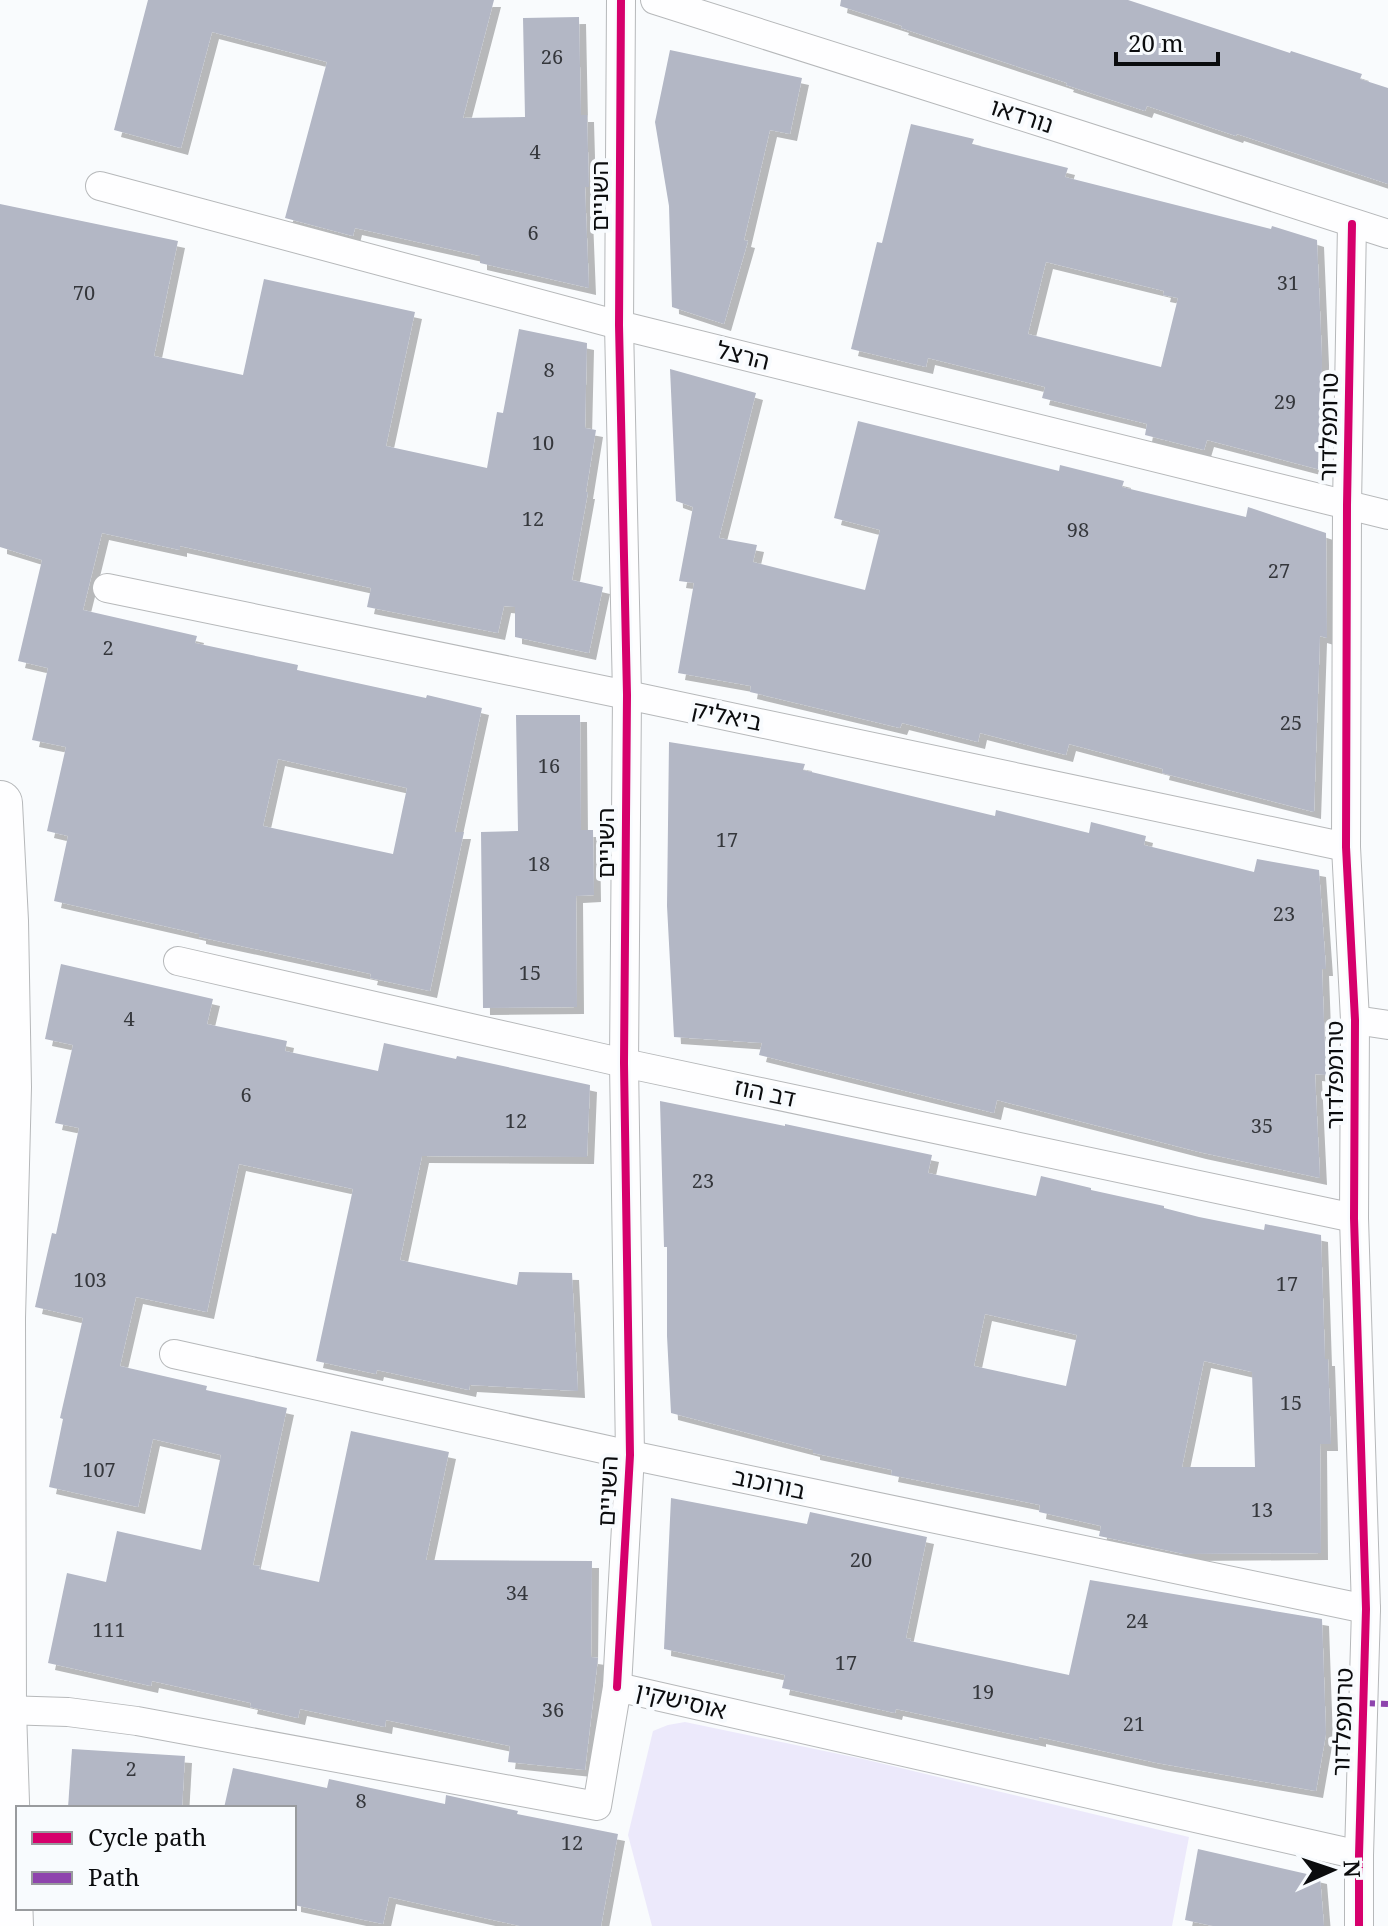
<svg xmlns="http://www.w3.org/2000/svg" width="1388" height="1926" font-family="'Noto Serif','Noto Sans Hebrew',serif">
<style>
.green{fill:#ece9fb}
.building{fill:#b3b7c5;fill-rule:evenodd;filter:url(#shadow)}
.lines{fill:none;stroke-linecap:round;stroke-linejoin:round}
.street-casing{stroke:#b6b8ba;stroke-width:30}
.primary-casing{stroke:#b6b8ba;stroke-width:46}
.street{stroke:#fefeff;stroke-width:28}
.primary{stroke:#fefeff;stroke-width:44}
.quiet{stroke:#8e44ad;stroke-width:6;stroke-dasharray:12 6;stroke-linecap:butt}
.cycleway-casing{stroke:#f8fbfe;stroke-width:13}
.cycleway{stroke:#d6006c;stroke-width:8}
.labels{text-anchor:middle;stroke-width:8;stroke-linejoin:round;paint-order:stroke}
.number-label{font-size:20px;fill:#35373c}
.street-label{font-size:24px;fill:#0b0c0e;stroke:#f8fbfe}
</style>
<defs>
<filter id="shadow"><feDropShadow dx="7" dy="7" stdDeviation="0" flood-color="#0004"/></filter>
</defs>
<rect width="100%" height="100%" fill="#f9fbfd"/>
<!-- green -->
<polygon class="green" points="685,1722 863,1759 1189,1837 1172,1926 652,1926 628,1835 653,1731 668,1725"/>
<!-- building -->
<g class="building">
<polygon points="148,0 494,0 463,118 525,117 523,18 579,17 581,115 587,115 589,187 585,187 589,288 480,263 480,256 355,228 353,236 285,218 327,62 212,32 181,148 114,130"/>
<polygon points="841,0 1128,0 1290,53 1291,51 1362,74 1360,79 1388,88 1388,184 1237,134 1236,136 1147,106 1145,111 1066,85 1067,83 901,28 902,26 840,6"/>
<polygon points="670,50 802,78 790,134 770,130 744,240 748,241 724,324 672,307 669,206 655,122"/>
<path d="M911,124l63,15 -2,5 96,24 -3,9 206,52 1,-3 45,14 5,118 -1,112 -114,-30 -3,10 -59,-15 2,-11 -105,-26 3,-11 -117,-29 -2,9 -75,-18 26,-107 5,1zM1046,262l118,29 -1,4 15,3 -17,69 -133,-33z"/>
<path d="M0,204l178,37 -24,115 89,19 21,-96 151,33 -29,134 101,22 10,-56 6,1 16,-84 68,14 -2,85 11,2 -10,62h2l-16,88 31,7 -14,66 -74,-16v-30l-11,-1 -6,27 -131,-26 4,-19 -191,-42v4l-78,-17 -19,77 114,26 -2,7 103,22 -1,5 129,28 1,-3 55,13 -27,124h9l-34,159 -60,-13 1,-4 -172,-37v-3l-145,-33 14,-65 -21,-5 19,-84 -34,-7 16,-72 -30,-7 24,-101 -42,-13zM278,759l129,29 -14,66 -130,-28z"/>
<polygon points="670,369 756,393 719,538 757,545 753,562 865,590 880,530 834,518 858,421 1059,471 1060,465 1124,481 1122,487 1246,517 1248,507 1326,533 1327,638 1320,636 1314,812 1162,773 1163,769 1069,744 1066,755 980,733 978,742 902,723 900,728 750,692 751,686 678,673 694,583 679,581 693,507 676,501"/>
<polygon points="516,715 580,715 581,830 593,830 594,895 576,896 577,1007 483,1008 481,832 518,831"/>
<polygon points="669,742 805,764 803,770 995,816 996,810 1089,833 1091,822 1146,836 1144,845 1254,872 1257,859 1319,870 1326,969 1322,969 1326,1075 1315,1074 1320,1178 1199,1152 997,1100 994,1113 759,1055 762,1043 674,1037 667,906"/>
<polygon points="61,964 213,999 207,1024 287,1041 285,1051 378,1071 384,1043 456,1059 457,1056 590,1085 587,1157 422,1156 400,1260 517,1285 519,1272 572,1273 578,1391 470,1385 469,1390 377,1370 376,1374 316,1361 353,1189 239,1164 207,1312 136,1297 120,1366 207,1386 206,1390 287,1408 253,1565 260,1566 259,1569 319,1582 351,1431 449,1452 426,1560 592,1561 591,1657 598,1658 585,1770 508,1762 510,1746 386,1720 385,1727 300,1709 298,1718 250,1707 251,1703 152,1681 151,1686 48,1663 67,1573 106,1582 117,1531 201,1550 221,1455 153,1439 138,1507 49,1487 63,1419 60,1418 83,1318 35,1307 52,1233 56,1234 79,1128 55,1123 73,1045 45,1039"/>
<path d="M660,1101l125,25v-2l147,31 -4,18 108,23 5,-20 50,12v2l73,16v2l35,9 65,13 1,-6 56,11 4,124h3l3,85h-11l1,109 -137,1 -85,-18 2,-10 -62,-14 1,-7 -149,-30 1,-5 -79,-17v-3l-142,-37 -4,-77v-89h-3zM985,1314l92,21 -11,51 -92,-20zM1204,1361l48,11 3,95h-73z"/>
<polygon points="671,1498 807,1524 810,1512 927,1537 906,1638 911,1639 910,1641 1069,1675 1090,1580 1322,1619 1326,1734 1316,1791 1157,1763 1039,1737 1039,1740 896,1709 895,1713 782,1688 785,1675 664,1649"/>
<polygon points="72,1749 185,1756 182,1808 68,1808"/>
<polygon points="233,1768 327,1788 329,1779 445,1804 446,1795 518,1811 517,1814 618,1834 601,1926 520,1926 389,1897 383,1924 294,1905 294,1808 224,1808"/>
<polygon points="1198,1849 1320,1877 1324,1926 1213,1926 1185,1920"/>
</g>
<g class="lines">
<defs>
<g id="street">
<polyline points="655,0 1059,128 1388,234"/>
<polyline points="100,186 619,325 1388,515"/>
<polyline points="1352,224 1347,505 1346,847 1355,1020 1354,1218 1366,1609 1359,1855 1359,1926"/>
<polyline points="107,588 627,695 1346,847"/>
<polyline points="178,961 624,1063 1354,1218"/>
<polyline points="1355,1020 1388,1025"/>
<polyline points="174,1354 630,1455 1366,1609"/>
<polyline points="617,1687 630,1455 624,1063 627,695 619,325 621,0"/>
<polyline points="0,1707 4,1710 68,1712 137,1721 597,1806 617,1687 1359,1855"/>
</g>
<polyline id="primary" points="0,803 6,921 9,1087 3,1318 4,1710 11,1926"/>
</defs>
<!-- street casing -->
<use href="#street" class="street-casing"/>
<!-- primary casing -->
<use href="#primary" class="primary-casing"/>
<!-- street -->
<use href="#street" class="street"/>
<!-- primary -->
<use href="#primary" class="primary"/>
<!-- quiet -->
<polyline class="quiet" points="1363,1703 1388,1704"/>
<defs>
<g id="cycleway">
<polyline points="1352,224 1347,505 1346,847 1355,1020 1354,1218 1366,1609 1359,1855 1359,1926"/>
<polyline points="617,1687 630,1455 624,1063 627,695 619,325 621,0"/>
</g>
</defs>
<!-- cycleway casing -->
<use href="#cycleway" class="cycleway-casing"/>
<!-- cycleway -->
<use href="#cycleway" class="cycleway"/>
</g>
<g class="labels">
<!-- number labels -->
<g class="number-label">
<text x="552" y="64">26</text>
<text x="535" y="159">4</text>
<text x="533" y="240">6</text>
<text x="1288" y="290">31</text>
<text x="84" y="300">70</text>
<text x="549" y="377">8</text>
<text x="1285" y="409">29</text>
<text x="543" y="450">10</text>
<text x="533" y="526">12</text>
<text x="1078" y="537">98</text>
<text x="1279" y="578">27</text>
<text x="108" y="655">2</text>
<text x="1291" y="730">25</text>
<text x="549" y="773">16</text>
<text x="727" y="847">17</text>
<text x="539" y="871">18</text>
<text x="1284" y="921">23</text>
<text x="530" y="980">15</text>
<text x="129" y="1026">4</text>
<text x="246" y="1102">6</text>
<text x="516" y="1128">12</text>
<text x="1262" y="1133">35</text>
<text x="703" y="1188">23</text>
<text x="90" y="1287">103</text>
<text x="1287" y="1291">17</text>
<text x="1291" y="1410">15</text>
<text x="99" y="1477">107</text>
<text x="1262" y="1517">13</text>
<text x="861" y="1567">20</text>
<text x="517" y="1600">34</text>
<text x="1137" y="1628">24</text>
<text x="109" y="1637">111</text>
<text x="846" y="1670">17</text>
<text x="983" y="1699">19</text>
<text x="553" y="1717">36</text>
<text x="1134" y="1731">21</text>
<text x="131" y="1776">2</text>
<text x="361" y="1808">8</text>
<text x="572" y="1850">12</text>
</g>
<!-- street labels -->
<g class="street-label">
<text transform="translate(1022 116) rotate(18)" y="8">נורדאו</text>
<text transform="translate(600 196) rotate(-90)" y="8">השניים</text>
<text transform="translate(743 356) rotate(14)" y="8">הרצל</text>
<text transform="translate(1329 427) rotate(-89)" y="8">טרומפלדור</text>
<text transform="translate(727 716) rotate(12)" y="8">ביאליק</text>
<text transform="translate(606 843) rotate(-90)" y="8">השניים</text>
<text transform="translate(1335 1075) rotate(-90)" y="8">טרומפלדור</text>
<text transform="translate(765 1093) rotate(12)" y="8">דב הוז</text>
<text transform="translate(769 1484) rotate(12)" y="8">בורוכוב</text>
<text transform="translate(608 1491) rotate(-87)" y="8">השניים</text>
<text transform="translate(681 1701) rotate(13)" y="8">אוסישקין</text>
<text transform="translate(1343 1722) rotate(-88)" y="8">טרומפלדור</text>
</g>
</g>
<!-- legend -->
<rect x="16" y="1806" width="280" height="104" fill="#f8fbfe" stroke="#999b9e" stroke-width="2"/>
<rect x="32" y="1832" width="40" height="12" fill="#d6006c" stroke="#999b9e" stroke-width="2"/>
<text x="88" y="1846" font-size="24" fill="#0b0c0e">Cycle path</text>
<rect x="32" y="1872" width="40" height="12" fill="#8e44ad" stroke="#999b9e" stroke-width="2"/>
<text x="88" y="1886" font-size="24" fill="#0b0c0e">Path</text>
<!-- north arrow -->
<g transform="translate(1332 1870) rotate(87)" stroke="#f8fbfe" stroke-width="6" paint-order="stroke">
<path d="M0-6L14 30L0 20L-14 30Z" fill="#0b0c0e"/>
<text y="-12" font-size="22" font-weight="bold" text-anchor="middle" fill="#0b0c0e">N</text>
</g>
<!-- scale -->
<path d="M1116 52v12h102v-12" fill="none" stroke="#0b0c0e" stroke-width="4"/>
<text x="1128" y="52" font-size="24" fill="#0b0c0e" stroke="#f8fbfe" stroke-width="6" paint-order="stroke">20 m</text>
</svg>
